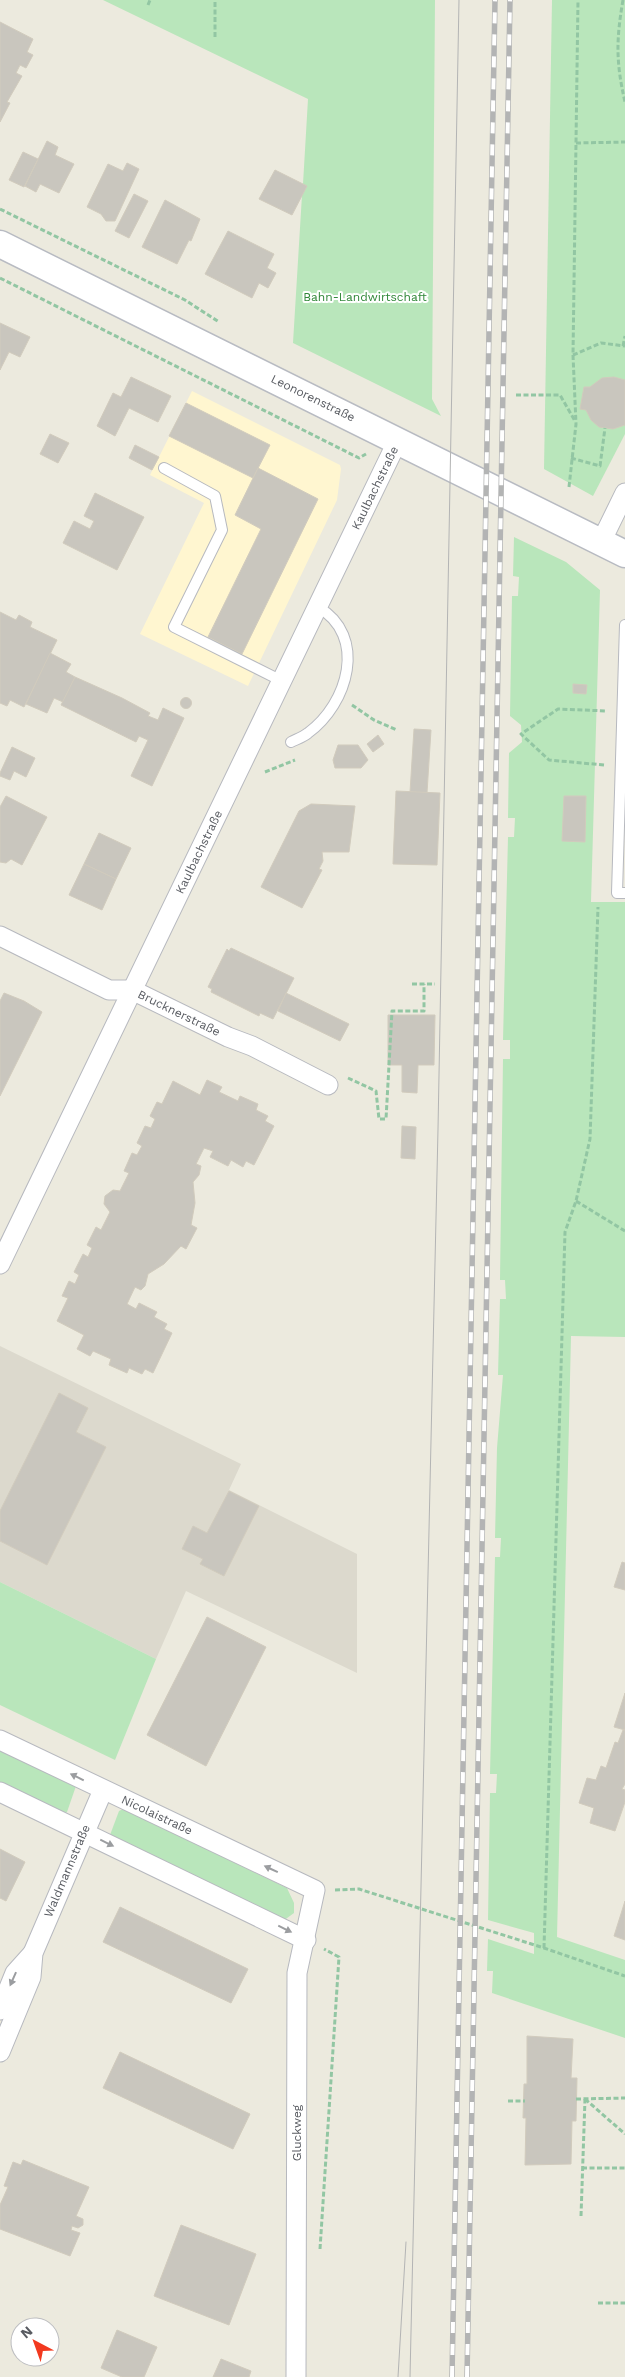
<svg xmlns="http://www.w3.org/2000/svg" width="625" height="2377" font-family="'Work Sans',sans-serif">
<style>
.commercial{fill:#fff6d0}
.education{fill:#dcd9cd}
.green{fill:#b9e6bb}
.building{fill:#c9c6be;stroke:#d1cbbd}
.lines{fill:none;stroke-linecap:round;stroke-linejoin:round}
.service-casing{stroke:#b7b9bf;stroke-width:12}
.minor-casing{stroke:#b7b9bf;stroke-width:21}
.secondary-casing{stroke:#b8bbc2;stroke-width:29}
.path{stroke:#92c6a3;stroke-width:3;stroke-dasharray:5 2.5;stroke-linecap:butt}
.service{stroke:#fff;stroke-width:10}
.minor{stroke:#fff;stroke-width:19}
.secondary{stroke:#fff;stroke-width:26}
.tram{stroke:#b3b4b4;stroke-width:1}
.rail-casing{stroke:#b3b4b4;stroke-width:5.5}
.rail{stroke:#fff;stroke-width:4;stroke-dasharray:11;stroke-linecap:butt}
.oneway{fill:#9b9da0}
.labels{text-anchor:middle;stroke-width:4;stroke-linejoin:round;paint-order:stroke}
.park-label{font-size:12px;fill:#308738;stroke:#fff}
.street-label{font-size:12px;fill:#585b61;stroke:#fff}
</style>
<rect width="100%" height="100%" fill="#eceade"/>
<!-- commercial -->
<polygon class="commercial" points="192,391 340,465 341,469 337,500 248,686 140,634 204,503 150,475"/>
<!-- education -->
<polygon class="education" points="0,1346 241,1464 229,1490 357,1554 357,1673 186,1591 156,1659 0,1582"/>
<!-- green -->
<g class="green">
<polygon points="103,0 435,0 432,399 441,416 293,343 302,195 306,186 303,184 308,99"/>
<polygon points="552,0 625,0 625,434 593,496 544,469"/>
<polygon points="514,537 566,562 600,590 591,902 625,902 625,1337 571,1336 557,1937 625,1960 625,2038 492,1993 493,1971 487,1971 488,1939 534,1954 534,1933 488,1920 490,1793 496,1793 497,1774 490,1774 495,1557 500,1557 501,1538 495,1538 497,1448 503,1375 498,1375 500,1299 506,1299 505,1280 500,1280 503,1059 510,1059 510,1040 503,1040 508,837 514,837 515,818 508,818 509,753 522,742 521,725 510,716 512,596 518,596 519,577 513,576"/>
<polygon points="0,1582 156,1659 115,1760 0,1705"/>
<polygon points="0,1750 76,1786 67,1812 64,1814 0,1783"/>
<polygon points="123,1809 287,1888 294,1903 294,1913 283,1921 110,1835 119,1811"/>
</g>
<!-- building -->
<g class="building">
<polygon points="0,22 33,39 27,52 33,55 26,68 20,65 16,73 22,76 7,102 10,103 0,122"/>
<polygon points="47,141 58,147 55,155 74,164 59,193 40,184 36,192 25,186"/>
<polygon points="23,152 38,159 24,187 9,180"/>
<polygon points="127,163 139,169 115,221 106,221 101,214 87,207 108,164 123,171"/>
<polygon points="275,170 307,186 292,215 259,199"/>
<polygon points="134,194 148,201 129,238 115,231"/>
<polygon points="165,200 200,219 191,241 189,240 177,264 142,247"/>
<polygon points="228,231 274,254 267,268 276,273 268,288 259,283 252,298 205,274"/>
<polygon points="0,323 30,337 20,357 9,352 0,370"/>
<polygon points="131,377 171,396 158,422 129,408 115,436 97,426 113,393 121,397"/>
<polygon points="614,377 625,380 625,425 613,429 599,427 591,420 586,410 580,409 584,387 590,387 602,378"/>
<polygon points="186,403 270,445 253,478 169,436"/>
<polygon points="50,434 69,443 58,463 40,454"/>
<polygon points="135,445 159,457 152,470 129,458"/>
<polygon points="258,468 318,499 242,654 208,637 261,529 235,515"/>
<polygon points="95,493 144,517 117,570 63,543 74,521 90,529 94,521 84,516"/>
<polygon points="0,612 16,620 19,615 32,622 30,627 57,640 24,707 10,700 7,706 0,703"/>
<polygon points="50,653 71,664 66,672 75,677 63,702 54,698 47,713 26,704"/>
<polygon points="75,677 122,698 150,713 148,716 158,720 163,708 184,718 152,786 131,776 148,740 139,736 136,742 61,705"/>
<polygon points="573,684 587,685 586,694 573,693"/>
<circle cx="186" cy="703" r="5.5"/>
<polygon points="414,729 431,730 427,793 410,792"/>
<polygon points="378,735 384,744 373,752 367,744"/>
<polygon points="338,745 358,745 368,760 361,768 335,768 333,760"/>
<polygon points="12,747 35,758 26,777 14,771 10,780 0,776 0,773"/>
<polygon points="396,791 440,793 437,865 393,864"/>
<polygon points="6,796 47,817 22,865 11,859 6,863 0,862 0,807"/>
<polygon points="564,796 586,796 585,842 562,841"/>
<polygon points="311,804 355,806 349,852 322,852 323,861 319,869 322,870 302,908 261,887 299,811"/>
<polygon points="99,833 131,848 116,879 84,864"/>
<polygon points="84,864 116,879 102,910 69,895"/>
<polygon points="231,948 294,978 273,1019 260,1013 259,1016 211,992 212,989 208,987 227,949 229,951"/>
<polygon points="4,993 24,1001 42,1012 0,1096 0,1001"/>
<polygon points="286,993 349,1024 340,1041 278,1011"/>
<polygon points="388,1015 435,1015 434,1065 418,1065 417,1093 402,1092 402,1065 388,1065"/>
<polygon points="207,1080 222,1087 219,1092 238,1101 240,1096 258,1104 256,1110 268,1116 265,1121 274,1126 254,1165 246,1161 243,1167 231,1160 228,1166 210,1157 213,1151 204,1148 196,1164 201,1166 199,1175 193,1182 195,1203 191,1225 197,1228 186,1249 181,1246 164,1264 148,1274 145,1286 141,1290 135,1287 127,1304 136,1309 139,1303 157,1312 154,1317 167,1324 164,1329 172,1333 153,1373 145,1369 142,1374 129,1368 127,1373 109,1365 111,1359 93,1351 90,1356 77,1349 84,1335 57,1321 68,1298 62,1296 69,1281 75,1284 79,1275 74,1272 83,1254 88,1257 92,1248 87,1245 96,1227 101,1230 110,1212 104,1204 105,1196 113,1190 120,1191 129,1173 124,1171 132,1153 137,1155 142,1146 137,1143 145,1126 151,1128 155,1119 150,1116 157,1102 162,1104 173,1081 200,1095"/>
<polygon points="402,1126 416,1127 415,1159 401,1158"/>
<polygon points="59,1393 88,1408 76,1432 106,1447 47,1565 0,1541 0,1511"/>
<polygon points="229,1491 259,1506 224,1576 200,1564 203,1559 182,1549 193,1526 207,1533"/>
<polygon points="622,1562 625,1563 625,1590 614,1587"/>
<polygon points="207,1617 266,1647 206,1766 147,1735"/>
<polygon points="625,1693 625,1730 614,1727"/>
<polygon points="623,1730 625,1730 625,1784 622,1789 625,1790 625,1802 615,1831 590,1823 594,1808 579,1803 587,1778 596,1780 601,1766 606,1768 615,1742 618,1743"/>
<polygon points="0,1849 25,1862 6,1901 0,1898"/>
<polygon points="625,1901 625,1940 614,1936"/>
<polygon points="120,1907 248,1969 231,2003 103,1942"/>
<polygon points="527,2036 573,2039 571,2078 577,2078 576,2121 572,2121 571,2164 525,2165 526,2118 523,2118 524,2084 527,2084"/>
<polygon points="120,2052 250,2114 233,2149 103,2088"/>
<polygon points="23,2160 89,2187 76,2216 83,2219 83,2225 78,2228 72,2226 71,2230 80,2233 70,2256 0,2229 0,2205 8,2187 4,2186 13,2162 21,2165"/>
<polygon points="181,2225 256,2254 229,2325 154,2296"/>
<polygon points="117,2330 157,2347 144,2377 122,2377 101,2368"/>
<polygon points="221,2359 251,2371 249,2377 213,2377"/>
</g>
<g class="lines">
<defs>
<g id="service">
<polyline points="164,468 215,496 222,530 174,627 282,681"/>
<polyline points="625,625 617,893 625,893"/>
<path d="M291,742c6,-3 12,-5 17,-9 40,-29 60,-97 10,-126"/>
</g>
<g id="minor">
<polyline points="601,542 625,493"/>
<polyline points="0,936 109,990 132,990 228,1037 252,1046 328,1085"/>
<polyline points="0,1264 398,440"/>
<polyline points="0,1740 315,1890 297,1973 296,2377"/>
<polyline points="0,1792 306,1940"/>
<polyline points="0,2010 15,1973 33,1953"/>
<polyline points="0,2052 31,1977 33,1953 103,1790"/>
</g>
<polyline id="secondary" points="0,244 625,554"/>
</defs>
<!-- service casing -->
<use href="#service" class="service-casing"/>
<!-- minor casing -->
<use href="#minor" class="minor-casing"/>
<!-- secondary casing -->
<use href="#secondary" class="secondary-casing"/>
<!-- path -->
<g class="path">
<path d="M623,0c-7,40 -7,63 2,102"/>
<polyline points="148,5 150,0"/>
<polyline points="215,37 215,0"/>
<polyline points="576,143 625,142"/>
<polyline points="0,209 185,300 219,322"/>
<polyline points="0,278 359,458 366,454"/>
<polyline points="623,346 625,336"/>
<polyline points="573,355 601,343 625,346"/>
<polyline points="516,395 560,395 575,421"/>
<polyline points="571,458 600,466 605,428"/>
<polyline points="569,487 576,424 573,355 578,0"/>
<polyline points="352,705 374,720 397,730"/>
<polyline points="604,765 549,760 521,734 558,709 607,711"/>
<polyline points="265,772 295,760"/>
<polyline points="412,984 435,984"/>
<polyline points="348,1078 376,1091 379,1119 386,1119 392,1011 424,1011 424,984"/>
<polyline points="576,1201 625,1231"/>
<polyline points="335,1890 359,1889 544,1948 625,1976"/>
<polyline points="544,1948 565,1232 576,1201 590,1139 598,907"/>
<polyline points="576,2099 625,2098"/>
<polyline points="585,2099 625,2134"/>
<polyline points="508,2101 525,2101"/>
<polyline points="582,2168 625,2168"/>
<polyline points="581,2216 585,2099"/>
<polyline points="320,2249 339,1957 324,1949"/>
<polyline points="598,2303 625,2303"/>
</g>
<!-- service -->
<use href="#service" class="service"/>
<!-- minor -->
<use href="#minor" class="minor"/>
<!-- secondary -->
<use href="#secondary" class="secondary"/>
<!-- tram -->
<g class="tram">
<polyline points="398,2377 406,2242"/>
<polyline points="410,2377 438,1129 459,0"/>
</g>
<defs>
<g id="rail">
<polyline points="452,2377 495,0"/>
<polyline points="467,2377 510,0"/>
</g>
</defs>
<!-- rail casing -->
<use href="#rail" class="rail-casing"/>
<!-- rail -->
<use href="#rail" class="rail"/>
</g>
<!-- one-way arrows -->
<defs><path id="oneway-solid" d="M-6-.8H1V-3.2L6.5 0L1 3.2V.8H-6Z" transform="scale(1.25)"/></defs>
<g class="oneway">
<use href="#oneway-solid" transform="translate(77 1777) rotate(-154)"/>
<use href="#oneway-solid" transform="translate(107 1843) rotate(26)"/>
<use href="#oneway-solid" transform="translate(271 1869) rotate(-155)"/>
<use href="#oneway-solid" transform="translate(285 1929) rotate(26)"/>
<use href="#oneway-solid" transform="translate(13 1979) rotate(114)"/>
</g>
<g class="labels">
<!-- park labels -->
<g class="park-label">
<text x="365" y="301">Bahn-Landwirtschaft</text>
</g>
<!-- street labels -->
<g class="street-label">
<text transform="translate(313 398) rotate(26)" y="4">Leonorenstraße</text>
<text transform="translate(375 488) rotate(-64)" y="4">Kaulbachstraße</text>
<text transform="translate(199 852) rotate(-64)" y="4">Kaulbachstraße</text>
<text transform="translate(179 1013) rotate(26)" y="4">Brucknerstraße</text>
<text transform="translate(157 1815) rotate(25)" y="4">Nicolaistraße</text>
<text transform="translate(67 1871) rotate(-67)" y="4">Waldmannstraße</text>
<text transform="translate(297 2133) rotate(-90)" y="4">Gluckweg</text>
</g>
</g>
<!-- north arrow -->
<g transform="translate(35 2342) rotate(319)"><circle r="24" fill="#ffffff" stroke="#bcbdc0"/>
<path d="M0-4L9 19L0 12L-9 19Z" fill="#f2391f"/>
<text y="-8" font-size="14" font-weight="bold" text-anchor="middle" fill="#585b61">N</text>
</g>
</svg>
